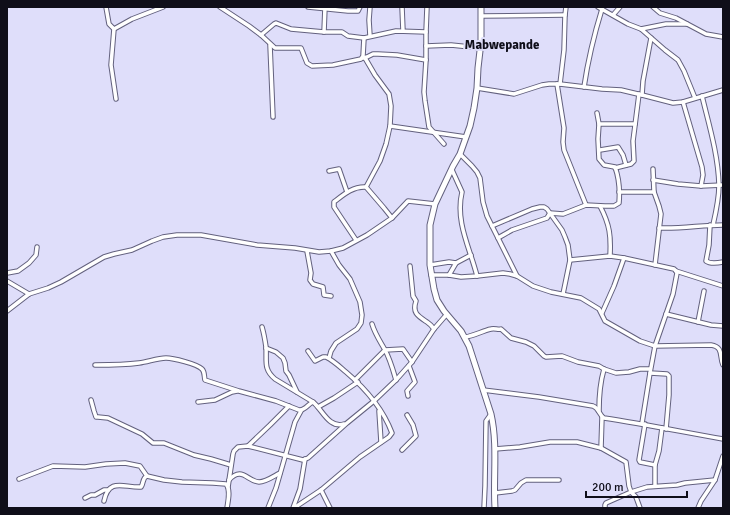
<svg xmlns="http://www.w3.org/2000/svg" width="730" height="515" font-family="Signika,sans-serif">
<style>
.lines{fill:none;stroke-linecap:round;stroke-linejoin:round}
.street-casing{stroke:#63617e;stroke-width:5.5}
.secondary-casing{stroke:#63617e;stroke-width:7}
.street{stroke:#fff;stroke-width:3.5}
.secondary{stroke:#fff;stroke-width:5}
.labels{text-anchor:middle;stroke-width:4;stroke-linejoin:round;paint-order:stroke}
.quarter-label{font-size:13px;font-weight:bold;fill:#0f0e19;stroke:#dfdefa}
</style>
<rect width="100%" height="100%" fill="#dfdefa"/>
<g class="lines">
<defs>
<g id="street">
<polyline points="106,7 109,24 114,29 111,65 116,99"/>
<polyline points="220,7 249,26 261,35 275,48 301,48 307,63 312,66 333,65 361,59 363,56 364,38"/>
<polyline points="308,7 348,11 358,11 360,7"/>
<polyline points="402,7 403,31"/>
<polyline points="427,7 426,32 426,60 424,92 425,101 429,127 444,144"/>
<polyline points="598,7 628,24 641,29 666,24 687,24"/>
<polyline points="653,7 660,13 676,18 706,34 723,37"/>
<polyline points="613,15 620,7"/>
<polyline points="481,16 565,15"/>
<polyline points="114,29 132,19 163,7"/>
<polyline points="641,29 665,50 678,60 684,71 695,98"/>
<polyline points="324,32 325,7"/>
<polyline points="261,35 274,24 276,23 291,29 324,32 342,32 348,36 364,38 396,31 426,32"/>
<polyline points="370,36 369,20 370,7"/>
<polyline points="270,45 273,117"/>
<polyline points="426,46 451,45 480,48"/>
<polyline points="363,58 367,57 373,54 378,54 397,55 426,60"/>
<polyline points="365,58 375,75 389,94 391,106 390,126 386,144 380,161 366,187"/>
<polyline points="557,84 564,128 563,142 564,150 586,205"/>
<polyline points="560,84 564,50 565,15 566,7"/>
<path d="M584,87c4,-27 10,-52 18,-78"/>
<polyline points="477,88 514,94 542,85 549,84 560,84 602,89 621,90 642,95 673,103 683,102 723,90"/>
<polyline points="642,95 643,81 651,38"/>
<path d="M702,96c7,29 16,58 17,89 0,13 -3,27 -6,40"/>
<polyline points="683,102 702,167 703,175 701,186"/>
<polyline points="599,124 635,124"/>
<polyline points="390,126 466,137"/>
<polyline points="600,150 618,147 623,155 626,165"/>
<polyline points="460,154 472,166 477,172 480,178 483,202 487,216 517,276"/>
<polyline points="615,168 631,164 634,161 633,141 639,94"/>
<polyline points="653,169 654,192 659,206 661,214 655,265"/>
<path d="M452,170l10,22c-7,30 8,56 15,84"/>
<polyline points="329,171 339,169 347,192"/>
<polyline points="653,180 678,184 701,186 723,185"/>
<polyline points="619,192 654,192"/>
<path d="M600,206c10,19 11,30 10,50"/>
<path d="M710,225l-1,20 -3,16c4,3 12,2 17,1"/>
<polyline points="492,226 532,209 540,207 544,207 547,209 562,230 565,237 568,245 570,260 563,294"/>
<path d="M659,228c22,1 43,-3 64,-3"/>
<path d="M498,238l14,-8 35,-12 3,-5 13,1 23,-9 19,1h9l5,-3c1,-12 0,-25 -4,-36l-11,-2 -5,-6 -1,-20 1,-15 -2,-11"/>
<path d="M356,240l-22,-33v-5c9,-7 19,-16 32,-15l18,21 8,10"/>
<polyline points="307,251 311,273 310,280 313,284 323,287 324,295 331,296"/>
<polyline points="570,260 610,256 624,258 674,269 676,271 677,273 673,294 655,346 650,373 642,423"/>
<polyline points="430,265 449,262 456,263 471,255"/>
<path d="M410,266l3,30 3,5c-4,12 2,15 11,21 3,2 5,4 7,7"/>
<polyline points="676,271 723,286"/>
<polyline points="7,273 18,271 29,263 36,255 37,247"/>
<path d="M431,275h18l12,2 16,-1 26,-3 7,1 7,2 16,10 18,6 30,6 18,11 6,12 35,20 15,5 56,-1c13,2 8,11 12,20"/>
<polyline points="449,275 456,263"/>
<polyline points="7,281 29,294"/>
<polyline points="7,311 29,294 48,288 61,282 104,257 114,254 132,250 152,241 163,237 177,235 201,235 257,245 295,248 319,252 331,251 343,248 367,235 392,218 408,201 435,204"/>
<polyline points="602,313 614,286 624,258"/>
<polyline points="666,314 711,325 723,326"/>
<polyline points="698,322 704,291"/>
<path d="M372,324c3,10 8,17 13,26 5,9 8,20 11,30"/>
<path d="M262,327c2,7 3,13 4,20 1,14 -3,22 9,32l38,23"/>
<path d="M465,337c9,-1 17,-6 26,-8 4,-1 7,1 10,0l10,9 15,4 8,4 10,10 2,1 16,-1 16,6 21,4 5,3 12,4 13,-1 11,-3h10"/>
<polyline points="266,348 276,352 283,358 285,363 286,371 289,375 297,392"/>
<polyline points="329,358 331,351 336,343 357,329 361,323 362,315 360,302 350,279 339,265 331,251"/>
<path d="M95,365c15,0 29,0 44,-2 9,-1 18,-5 27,-5 7,0 31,6 36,11 3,3 2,8 3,11l34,11 37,10 23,9c6,1 9,-6 14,-8 9,7 16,27 31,22"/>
<polyline points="650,373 667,374 669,376 669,395 666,429"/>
<polyline points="355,380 385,350 403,349 412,362"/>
<path d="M483,390l56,7 54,9c6,2 6,9 11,12 40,6 79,14 119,21"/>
<polyline points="408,396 407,391 415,382 409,366"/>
<polyline points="91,400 94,411 96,417 98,417 108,418 142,434 153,443 164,443 194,455 211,459 231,465"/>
<polyline points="198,402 215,400 232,392 237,391"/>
<polyline points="318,407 334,398 358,382"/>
<polyline points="379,411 381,442"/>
<path d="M599,411c0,-14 1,-28 5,-42"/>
<polyline points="645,424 639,460 640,462 655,465"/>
<polyline points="248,446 270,425 289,406"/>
<polyline points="601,448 602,417"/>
<polyline points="495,449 520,447 550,442 577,442 601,448 626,462 629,486 631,492 636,497 640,508"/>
<polyline points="402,450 416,436 413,425 407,415"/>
<path d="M19,479l34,-13 32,1 21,-3 19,-1 15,3 7,10 17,4 18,2 31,1 13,1c5,6 2,17 1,24"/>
<path d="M229,480c13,-14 18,1 30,2 7,0 15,-6 21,-9"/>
<polyline points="655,486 655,465 659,451 662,428"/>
<polyline points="228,487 233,454 234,451 238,447 248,446 303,460 308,458 347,423 374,401 396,380 412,362 434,329 447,314"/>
<polyline points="321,490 330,508"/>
<polyline points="495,493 512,491 515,490 521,483 526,480 559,480"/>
<polyline points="85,498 91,495 95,495 104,490 108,490"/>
<path d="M104,501c5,-24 20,-13 37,-14 3,-4 1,-9 6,-11"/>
<polyline points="268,508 276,488 295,422 301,411"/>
<polyline points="293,508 300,489 305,459"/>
<path d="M294,508l27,-18 39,-33 29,-20 3,-4c-9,-24 -26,-44 -46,-61 -6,-5 -12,-11 -20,-15h-3l-8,4 -7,-10"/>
<polyline points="484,508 485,486 486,421 491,414"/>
<polyline points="605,508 605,505 606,503 631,492 647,487 677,485 685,483 715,480"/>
<polyline points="698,508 701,501 715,480 723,456"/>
</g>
<path id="secondary" d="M481,7v35l-3,26 -1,20 -3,20 -4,18 -10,28 -7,12 -18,38 -5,21v40l4,24 3,11 7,11 17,20 8,15 22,68c7,31 2,63 4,94"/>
</defs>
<!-- street casing -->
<use href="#street" class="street-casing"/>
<!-- secondary casing -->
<use href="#secondary" class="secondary-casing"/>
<!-- street -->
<use href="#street" class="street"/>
<!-- secondary -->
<use href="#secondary" class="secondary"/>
</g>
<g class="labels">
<!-- quarter labels -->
<g class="quarter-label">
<text x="502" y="49">Mabwepande</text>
</g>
</g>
<!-- border -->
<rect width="730" height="515" fill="none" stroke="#0f0e19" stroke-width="16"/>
<!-- scale -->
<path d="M586 491v6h101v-6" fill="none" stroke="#0f0e19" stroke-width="2"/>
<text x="592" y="491" font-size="12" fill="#0f0e19" stroke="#dfdefa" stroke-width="3" paint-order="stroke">200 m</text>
</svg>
